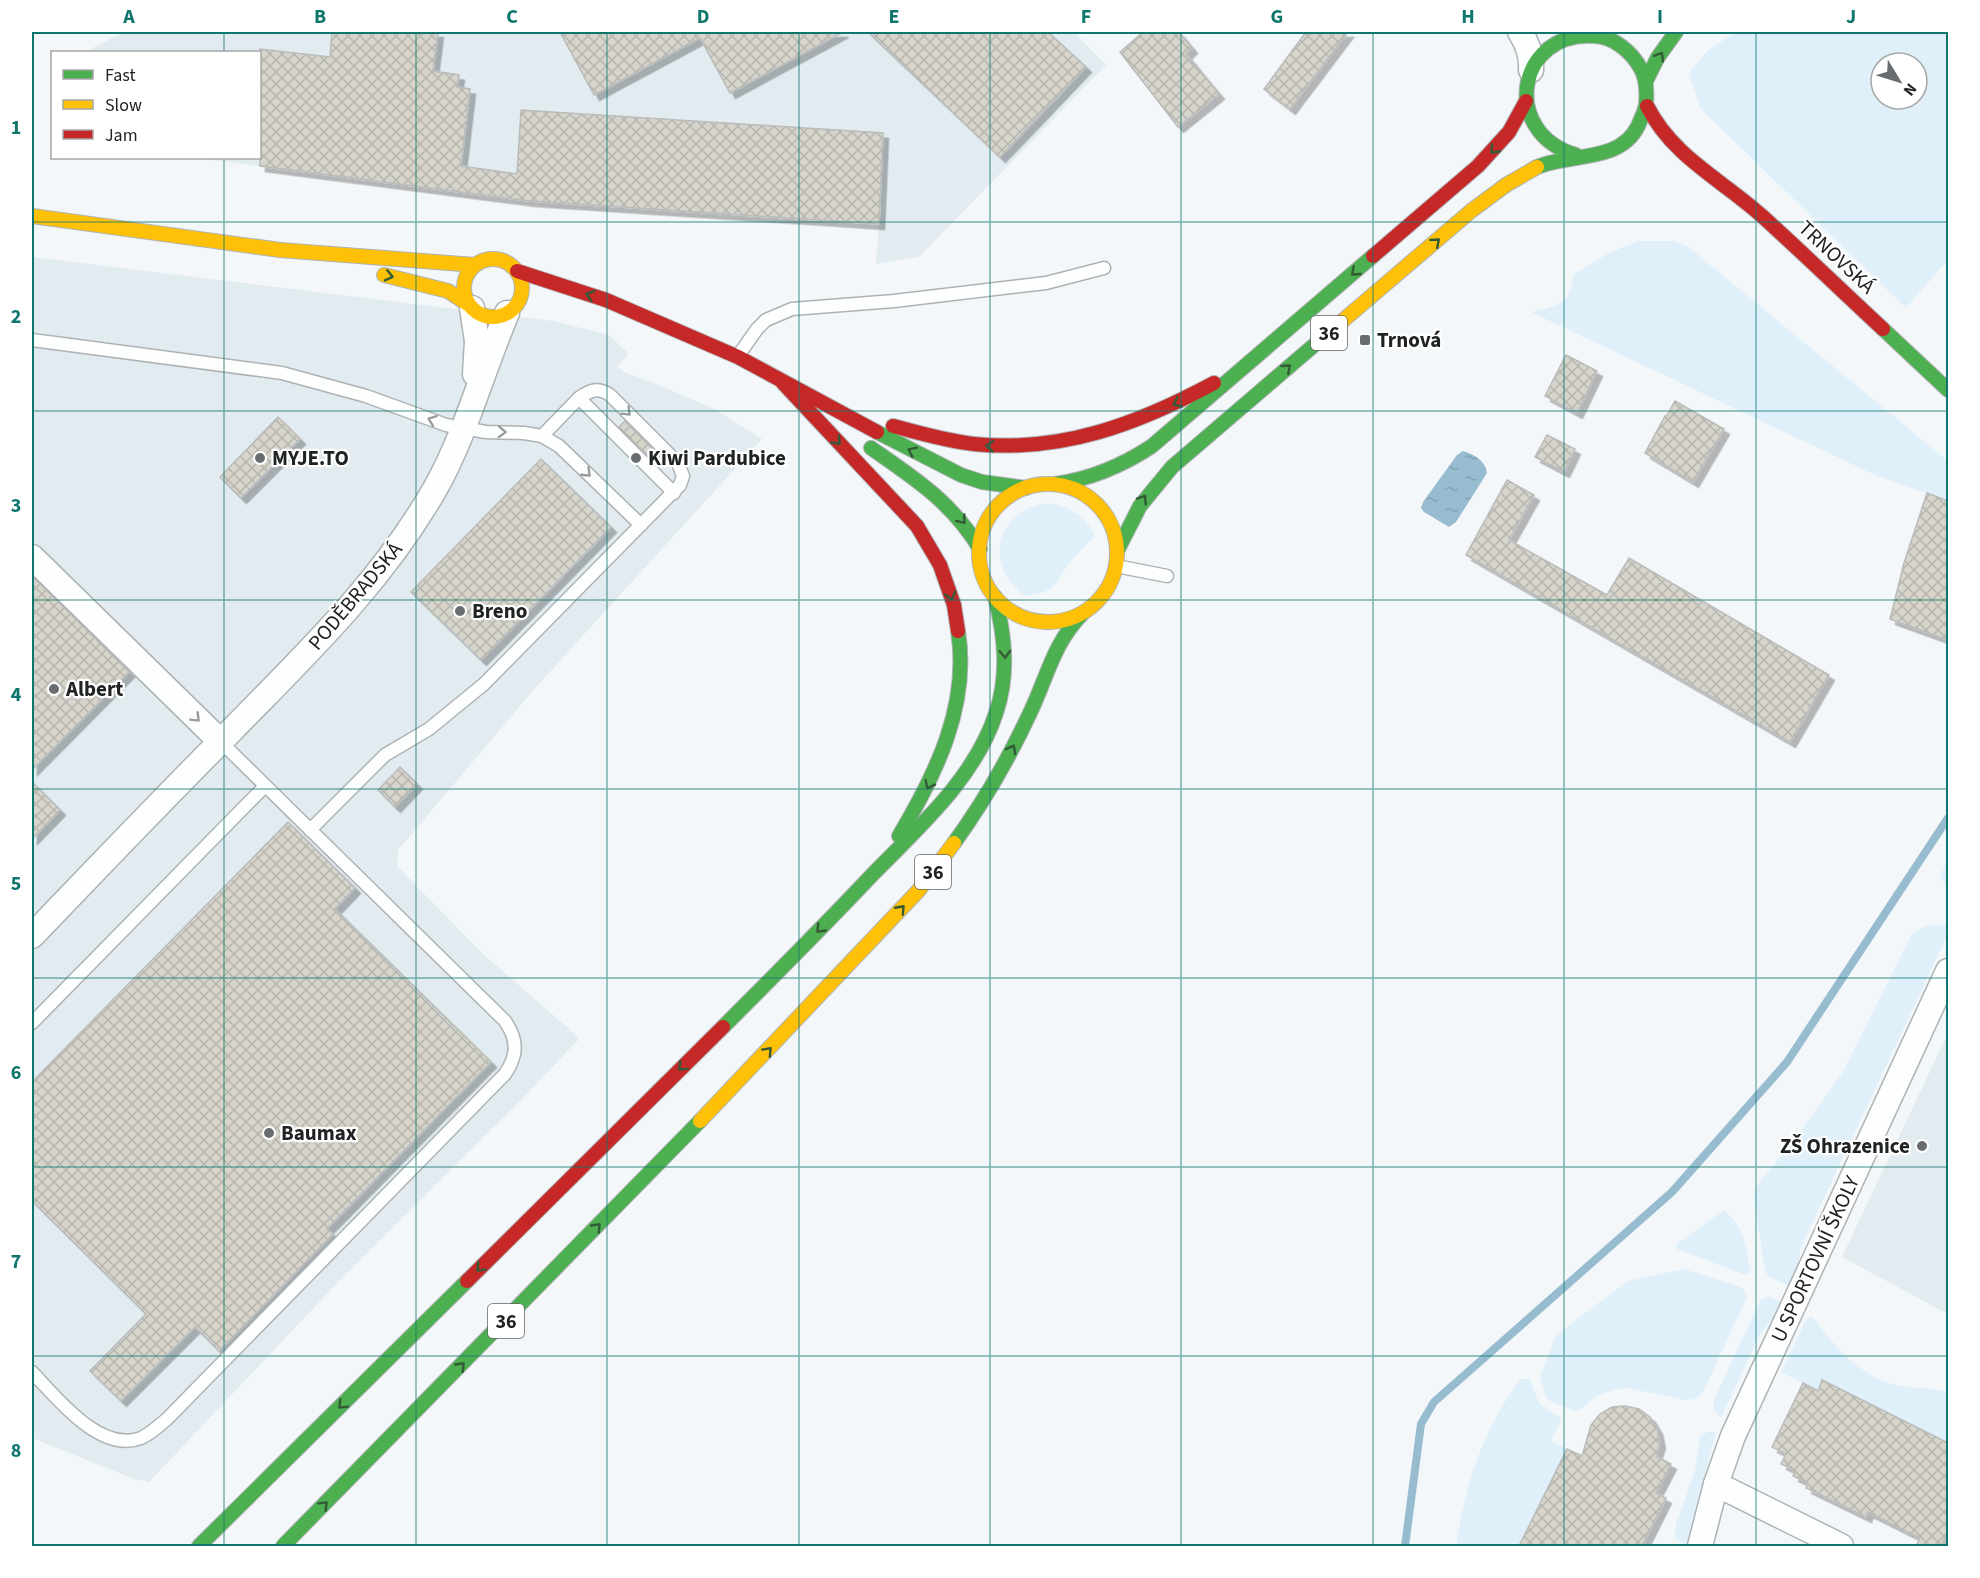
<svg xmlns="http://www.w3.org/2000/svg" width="1980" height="1578" font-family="'Source Sans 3',sans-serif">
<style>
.built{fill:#e1ebf0}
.green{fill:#dff0fb;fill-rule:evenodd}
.water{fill:url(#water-ripples)}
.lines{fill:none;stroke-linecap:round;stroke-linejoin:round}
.stream{stroke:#97bcd0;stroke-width:8}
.building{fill:url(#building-cross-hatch);stroke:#babbbb;stroke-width:1.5;filter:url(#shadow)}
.lane-casing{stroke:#afb2b4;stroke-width:15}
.street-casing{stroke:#afb2b4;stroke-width:27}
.fast-casing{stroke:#afb2b4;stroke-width:16}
.slow-casing{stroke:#afb2b4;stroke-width:16}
.jam-casing{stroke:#afb2b4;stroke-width:16}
.lane{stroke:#fdfefe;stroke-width:12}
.street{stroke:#fdfefe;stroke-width:24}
.fast{stroke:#4caf50;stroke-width:14}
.slow{stroke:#ffc107;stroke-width:14}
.jam{stroke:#c62828;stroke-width:14}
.oneway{stroke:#325b36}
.oneway2{stroke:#9a9b9c}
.grid{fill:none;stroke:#0f766e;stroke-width:1.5;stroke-opacity:0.55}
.poi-dot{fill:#6a6d6f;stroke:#fff;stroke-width:2}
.labels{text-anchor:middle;stroke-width:4.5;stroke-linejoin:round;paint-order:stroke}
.shield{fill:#fff;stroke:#636566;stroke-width:1.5}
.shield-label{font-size:20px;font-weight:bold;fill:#202324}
.street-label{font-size:21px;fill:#202324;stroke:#fff}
.poi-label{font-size:21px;font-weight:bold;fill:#202324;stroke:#fff;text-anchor:start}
.neatline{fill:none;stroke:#0f766e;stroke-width:2}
.grid-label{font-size:20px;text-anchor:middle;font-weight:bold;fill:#0f766e}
</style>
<defs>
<pattern id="water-ripples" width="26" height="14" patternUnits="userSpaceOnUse" patternTransform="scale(1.5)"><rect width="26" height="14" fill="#97bcd0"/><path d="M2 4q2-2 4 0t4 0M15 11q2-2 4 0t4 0" fill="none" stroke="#82a1b2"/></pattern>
<pattern id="building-cross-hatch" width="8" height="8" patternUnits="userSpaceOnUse" patternTransform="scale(1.5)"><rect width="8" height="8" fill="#d6d4cb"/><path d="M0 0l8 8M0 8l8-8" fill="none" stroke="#b7b6ae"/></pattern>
<filter id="shadow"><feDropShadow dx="5.5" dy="5.5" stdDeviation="0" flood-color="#0004"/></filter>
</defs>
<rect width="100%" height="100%" fill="#f4f7f9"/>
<!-- built -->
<g class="built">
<polygon points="124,32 1074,32 1106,65 919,257 876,264 879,224 517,200 197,158 260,158 260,52 85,52"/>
<polygon points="32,257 553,321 609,335 629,354 617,366 624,372 664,387 716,410 762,439 537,686 398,850 397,866 483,954 567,1027 579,1039 521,1100 342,1278 149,1482 134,1479 32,1438"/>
<polygon points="1948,1033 1948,1314 1842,1257"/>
</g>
<!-- green -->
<g class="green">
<path d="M1737,32h211v228l-42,48 -206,-200 -11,-35 19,-23zM1881,63h36v36h-36z"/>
<path d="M1638,241h36l13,5 261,215v40l-73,-26 -344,-163c28,-6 39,-8 43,-38l35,-21z"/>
<path d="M1047,503c23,3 38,12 48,33 -8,8 -17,16 -24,25 -18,23 -12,30 -46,35 -42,-30 -30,-85 22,-93z"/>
<polygon points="1948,858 1948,894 1941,875"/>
<polygon points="1935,925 1948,926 1948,934 1801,1247 1795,1280 1792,1287 1769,1277 1765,1271 1756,1212 1754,1196 1756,1188 1761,1180 1791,1145 1843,1072 1912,934 1923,927"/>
<path d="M1724,1210c21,19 22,34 26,60l-1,4 -3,1 -69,-26 -1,-4z"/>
<path d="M1684,1269l54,17 6,4 3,7 -43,93c-5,7 -9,10 -18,10l-59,-12 -11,1 -21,8 -15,13 -5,1 -25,-10 -5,-7 -5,-17 16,-41 17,-14 55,-41z"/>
<polygon points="1766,1297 1770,1297 1784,1303 1759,1336 1721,1418 1714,1410 1714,1400 1760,1301"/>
<path d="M1812,1317c23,28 44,57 81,67 18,5 37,3 55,8v51l-125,-62 -5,10 -37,-19 26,-54z"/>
<path d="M1520,1379h10c10,26 5,25 32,39l-11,23 16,8 -48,97h-63c10,-64 26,-114 64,-167z"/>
<polygon points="1707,1432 1716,1432 1686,1546 1675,1537 1676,1524 1695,1471 1700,1437"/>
</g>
<!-- water -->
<path class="water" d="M1463,451c12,4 22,9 24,22l-31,49 -7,5 -25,-15 -3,-4 2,-6 34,-47z"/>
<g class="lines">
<!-- stream -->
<polyline class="stream" points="1405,1546 1421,1424 1434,1402 1672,1192 1787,1062 1948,818"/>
</g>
<!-- building -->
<g class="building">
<polygon points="332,32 438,32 433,71 459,75 457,87 470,89 461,166 517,174 521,110 883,133 879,224 530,201 260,166 260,49 330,57"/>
<polygon points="560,32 843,32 730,93 700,38 594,95"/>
<polygon points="868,32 1048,32 1086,67 1000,157"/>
<polygon points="1143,32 1179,32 1192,48 1186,54 1219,94 1178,127 1120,52"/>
<polygon points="1306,32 1348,32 1290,109 1264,89"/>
<polygon points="1566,355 1597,371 1577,413 1545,396"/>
<polygon points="1675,401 1724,429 1693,482 1645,453 1665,416 1666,417"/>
<polygon points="278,417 300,439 241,498 220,477"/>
<polygon points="625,421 656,452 650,458 619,427"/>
<polygon points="1547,435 1575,449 1564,472 1535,457"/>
<polygon points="541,459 611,527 481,660 411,592"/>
<polygon points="1507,480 1534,495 1509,540 1607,595 1629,558 1829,675 1790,742 1466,555"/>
<polygon points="1927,493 1948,501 1948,640 1890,619 1904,563"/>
<polygon points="32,576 129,672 32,770"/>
<polygon points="400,767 417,784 395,807 378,790"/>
<polygon points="32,782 60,810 32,839"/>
<polygon points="288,822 355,888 335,909 491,1062 327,1229 333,1234 219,1351 195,1327 121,1401 90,1371 146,1314 32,1201 32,1082"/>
<polygon points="1822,1380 1948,1443 1948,1531 1941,1546 1916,1546 1920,1538 1868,1512 1866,1517 1806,1488 1808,1483 1793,1476 1796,1471 1781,1464 1786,1454 1772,1447 1803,1383 1818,1391"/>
<polygon points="1625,1406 1639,1409 1650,1417 1657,1429 1660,1443 1656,1456 1671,1464 1656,1493 1666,1498 1642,1546 1519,1546 1567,1449 1582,1456 1591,1425 1600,1414 1612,1407"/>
</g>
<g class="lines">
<defs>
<g id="lane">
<polyline points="32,340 282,373 366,396 446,425 486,432 524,433 542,436 559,446 641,525"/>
<polyline points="738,356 757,329 766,320 792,309 894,301 1046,283 1104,268"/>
<polyline points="542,436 579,398 674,493"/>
<polyline points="1116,566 1167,576"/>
<path d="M310,830l75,-75 44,-26 55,-45 196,-199 3,-9 -5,-13 -68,-68c-12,-8 -20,-5 -31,3"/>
<polyline points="32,1023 265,786"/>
<path d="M32,1372c24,25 68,82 109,66 9,-4 18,-12 26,-19l338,-345c13,-19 13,-34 0,-53l-285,-280"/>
</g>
<g id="street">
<path d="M1520,32c8,12 12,23 11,38"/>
<polyline points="472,308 477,341 475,374"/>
<polyline points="32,557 220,741"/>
<path d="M32,936c66,-69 132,-138 199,-205 75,-77 150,-148 204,-242 31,-55 47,-118 72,-176"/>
<polyline points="1716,1484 1841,1546"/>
<polyline points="1700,1546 1716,1484 1733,1436 1948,971"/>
</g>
<g id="fast">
<polyline points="1646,81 1658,57 1676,32"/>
<path d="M1537,167c33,-14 83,-4 101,-41 3,-8 7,-14 8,-22 1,-12 1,-24 -5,-35 -9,-17 -27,-32 -46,-33 -78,-6 -96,96 -19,119"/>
<polyline points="1883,329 1948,390"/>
<polyline points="877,432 961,475 982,482 1026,488"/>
<path d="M871,448c43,30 81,54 109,101"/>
<path d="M1055,484c36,-5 67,-18 97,-38l221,-190"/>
<polyline points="1117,551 1140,506 1172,467 1333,329"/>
<path d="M899,836c37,-62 71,-131 59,-205"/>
<path d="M954,843c29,-40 54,-83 75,-128 19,-39 23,-70 54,-102"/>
<path d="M723,1027c51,-51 101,-101 150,-153 46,-47 102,-96 123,-161 13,-38 9,-77 -1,-116"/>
<polyline points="199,1546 467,1281"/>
<polyline points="283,1546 700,1121"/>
</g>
<g id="slow">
<polyline points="32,216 280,250 475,265"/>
<circle cx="493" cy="288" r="29"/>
<polyline points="384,275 448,291 469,305"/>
<polyline points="1333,329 1471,211 1506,185 1537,167"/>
<circle cx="1048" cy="553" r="69"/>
<polyline points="700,1121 919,890 954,843"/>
</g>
<g id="jam">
<path d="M1647,106c26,51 74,73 115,110 41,37 81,76 121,113"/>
<polyline points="1373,256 1478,166 1509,132 1526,101"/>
<polyline points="517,271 606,300 738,357 877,432"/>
<polyline points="783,383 917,526 940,565 954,605 958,631"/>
<path d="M893,426c26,7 53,15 81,18 87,9 164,-20 240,-61"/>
<polyline points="467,1281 723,1027"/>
</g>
</defs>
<!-- lane casing -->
<use href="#lane" class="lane-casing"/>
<!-- street casing -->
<use href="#street" class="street-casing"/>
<!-- fast casing -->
<use href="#fast" class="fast-casing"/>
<!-- slow casing -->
<use href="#slow" class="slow-casing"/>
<!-- jam casing -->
<use href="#jam" class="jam-casing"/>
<!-- lane -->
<use href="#lane" class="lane"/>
<!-- street -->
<use href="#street" class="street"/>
<!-- fast -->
<use href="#fast" class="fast"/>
<!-- slow -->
<use href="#slow" class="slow"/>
<!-- jam -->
<use href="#jam" class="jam"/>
</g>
<!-- one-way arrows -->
<defs><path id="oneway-chevron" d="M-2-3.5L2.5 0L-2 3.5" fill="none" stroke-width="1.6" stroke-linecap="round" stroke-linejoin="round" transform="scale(1.5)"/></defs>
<g class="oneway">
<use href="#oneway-chevron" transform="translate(1660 56) rotate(-59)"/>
<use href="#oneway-chevron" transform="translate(1494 150) rotate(132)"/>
<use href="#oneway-chevron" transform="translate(1436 242) rotate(-41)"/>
<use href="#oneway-chevron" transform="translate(1355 272) rotate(139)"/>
<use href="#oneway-chevron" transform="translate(389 276) rotate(13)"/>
<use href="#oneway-chevron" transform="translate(590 295) rotate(-162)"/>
<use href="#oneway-chevron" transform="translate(1287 368) rotate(-41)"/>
<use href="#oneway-chevron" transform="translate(1177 403) rotate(155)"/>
<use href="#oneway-chevron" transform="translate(837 441) rotate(47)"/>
<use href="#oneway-chevron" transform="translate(990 446) rotate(-176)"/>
<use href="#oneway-chevron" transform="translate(912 451) rotate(-154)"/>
<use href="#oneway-chevron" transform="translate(1143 499) rotate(-56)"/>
<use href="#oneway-chevron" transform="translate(962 520) rotate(52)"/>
<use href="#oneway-chevron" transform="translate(951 596) rotate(73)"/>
<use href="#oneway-chevron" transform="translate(1005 654) rotate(88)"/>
<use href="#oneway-chevron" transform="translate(1012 749) rotate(-62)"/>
<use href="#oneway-chevron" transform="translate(929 785) rotate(116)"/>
<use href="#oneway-chevron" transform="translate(901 909) rotate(-48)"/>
<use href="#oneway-chevron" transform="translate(820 929) rotate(134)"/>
<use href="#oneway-chevron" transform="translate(768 1051) rotate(-47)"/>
<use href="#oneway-chevron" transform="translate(682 1067) rotate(135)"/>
<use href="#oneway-chevron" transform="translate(597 1227) rotate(-46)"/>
<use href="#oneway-chevron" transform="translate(480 1268) rotate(135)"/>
<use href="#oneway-chevron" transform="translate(461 1366) rotate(-46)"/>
<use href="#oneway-chevron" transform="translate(342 1405) rotate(135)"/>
<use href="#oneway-chevron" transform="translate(324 1505) rotate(-45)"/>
</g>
<g class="oneway2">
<use href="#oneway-chevron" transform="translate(627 412) rotate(45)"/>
<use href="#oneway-chevron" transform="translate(432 420) rotate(-160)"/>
<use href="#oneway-chevron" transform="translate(502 432) rotate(2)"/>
<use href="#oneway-chevron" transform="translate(587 473) rotate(44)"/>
<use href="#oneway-chevron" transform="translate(196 718) rotate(45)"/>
</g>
<!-- grid -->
<path class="grid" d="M224,32v20M416,32v1514M607,32v1514M799,32v1514M990,32v1514M1181,32v1514M1373,32v1514M1564,32v1514M1756,32v1514M224,158v1388M32,222h1916M32,411h1916M32,600h1916M32,789h1916M32,978h1916M32,1167h1916M32,1356h1916"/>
<!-- markers -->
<g class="poi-dot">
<rect x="1359" y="334" width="12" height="12" rx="3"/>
<circle cx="260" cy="458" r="6"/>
<circle cx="636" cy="458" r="6"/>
<circle cx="460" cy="611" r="6"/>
<circle cx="54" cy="689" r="6"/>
<circle cx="269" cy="1133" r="6"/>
<circle cx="1922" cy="1146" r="6"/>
</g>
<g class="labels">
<!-- shield labels -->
<g class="shield">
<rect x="1311" y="316" width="36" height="34" rx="4.5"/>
<rect x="915" y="855" width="36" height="34" rx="4.5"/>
<rect x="488" y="1304" width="36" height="34" rx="4.5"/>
</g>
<g class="shield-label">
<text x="1329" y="340">36</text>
<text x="933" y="879">36</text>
<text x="506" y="1328">36</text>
</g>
<!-- street labels -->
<g class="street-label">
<text transform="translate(1837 257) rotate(43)" y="7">TRNOVSKÁ</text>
<text transform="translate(355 596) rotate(-50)" y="7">PODĚBRADSKÁ</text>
<text transform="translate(1815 1259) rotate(-65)" y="7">U SPORTOVNÍ ŠKOLY</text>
</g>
<!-- poi labels -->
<g class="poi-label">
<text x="1377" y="347">Trnová</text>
<text x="272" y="465">MYJE.TO</text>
<text x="648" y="465">Kiwi Pardubice</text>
<text x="472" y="618">Breno</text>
<text x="66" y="696">Albert</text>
<text x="281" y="1140">Baumax</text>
<text x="1910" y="1153" text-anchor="end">ZŠ Ohrazenice</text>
</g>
</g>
<!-- border -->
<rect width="1980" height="1578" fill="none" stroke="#ffffff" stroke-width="66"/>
<!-- legend -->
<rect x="51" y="51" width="210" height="108" fill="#ffffff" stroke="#a6a7a7" stroke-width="1.5"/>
<rect x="63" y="70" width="30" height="9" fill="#4caf50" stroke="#a6a7a7" stroke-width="1.5"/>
<text x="105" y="81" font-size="18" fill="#202324">Fast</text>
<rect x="63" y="100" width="30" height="9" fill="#ffc107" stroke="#a6a7a7" stroke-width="1.5"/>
<text x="105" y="111" font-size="18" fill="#202324">Slow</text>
<rect x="63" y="130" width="30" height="9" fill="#c62828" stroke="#a6a7a7" stroke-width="1.5"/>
<text x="105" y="141" font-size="18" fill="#202324">Jam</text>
<!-- north arrow -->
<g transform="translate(1899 81) rotate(128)"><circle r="28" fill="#ffffff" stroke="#a6a7a7" stroke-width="1.5"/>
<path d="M0-4.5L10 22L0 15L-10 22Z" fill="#6a6d6f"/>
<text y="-9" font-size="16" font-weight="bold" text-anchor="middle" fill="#202324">N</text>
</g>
<rect x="33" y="33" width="1914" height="1512" class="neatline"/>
<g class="grid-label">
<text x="129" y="23">A</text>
<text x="320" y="23">B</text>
<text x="512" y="23">C</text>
<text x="703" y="23">D</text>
<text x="894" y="23">E</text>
<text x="1086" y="23">F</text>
<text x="1277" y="23">G</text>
<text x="1468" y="23">H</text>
<text x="1660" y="23">I</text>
<text x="1851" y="23">J</text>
<text x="16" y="134">1</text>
<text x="16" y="323">2</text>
<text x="16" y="512">3</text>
<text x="16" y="701">4</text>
<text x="16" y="890">5</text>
<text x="16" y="1079">6</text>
<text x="16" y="1268">7</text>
<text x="16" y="1457">8</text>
</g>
</svg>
